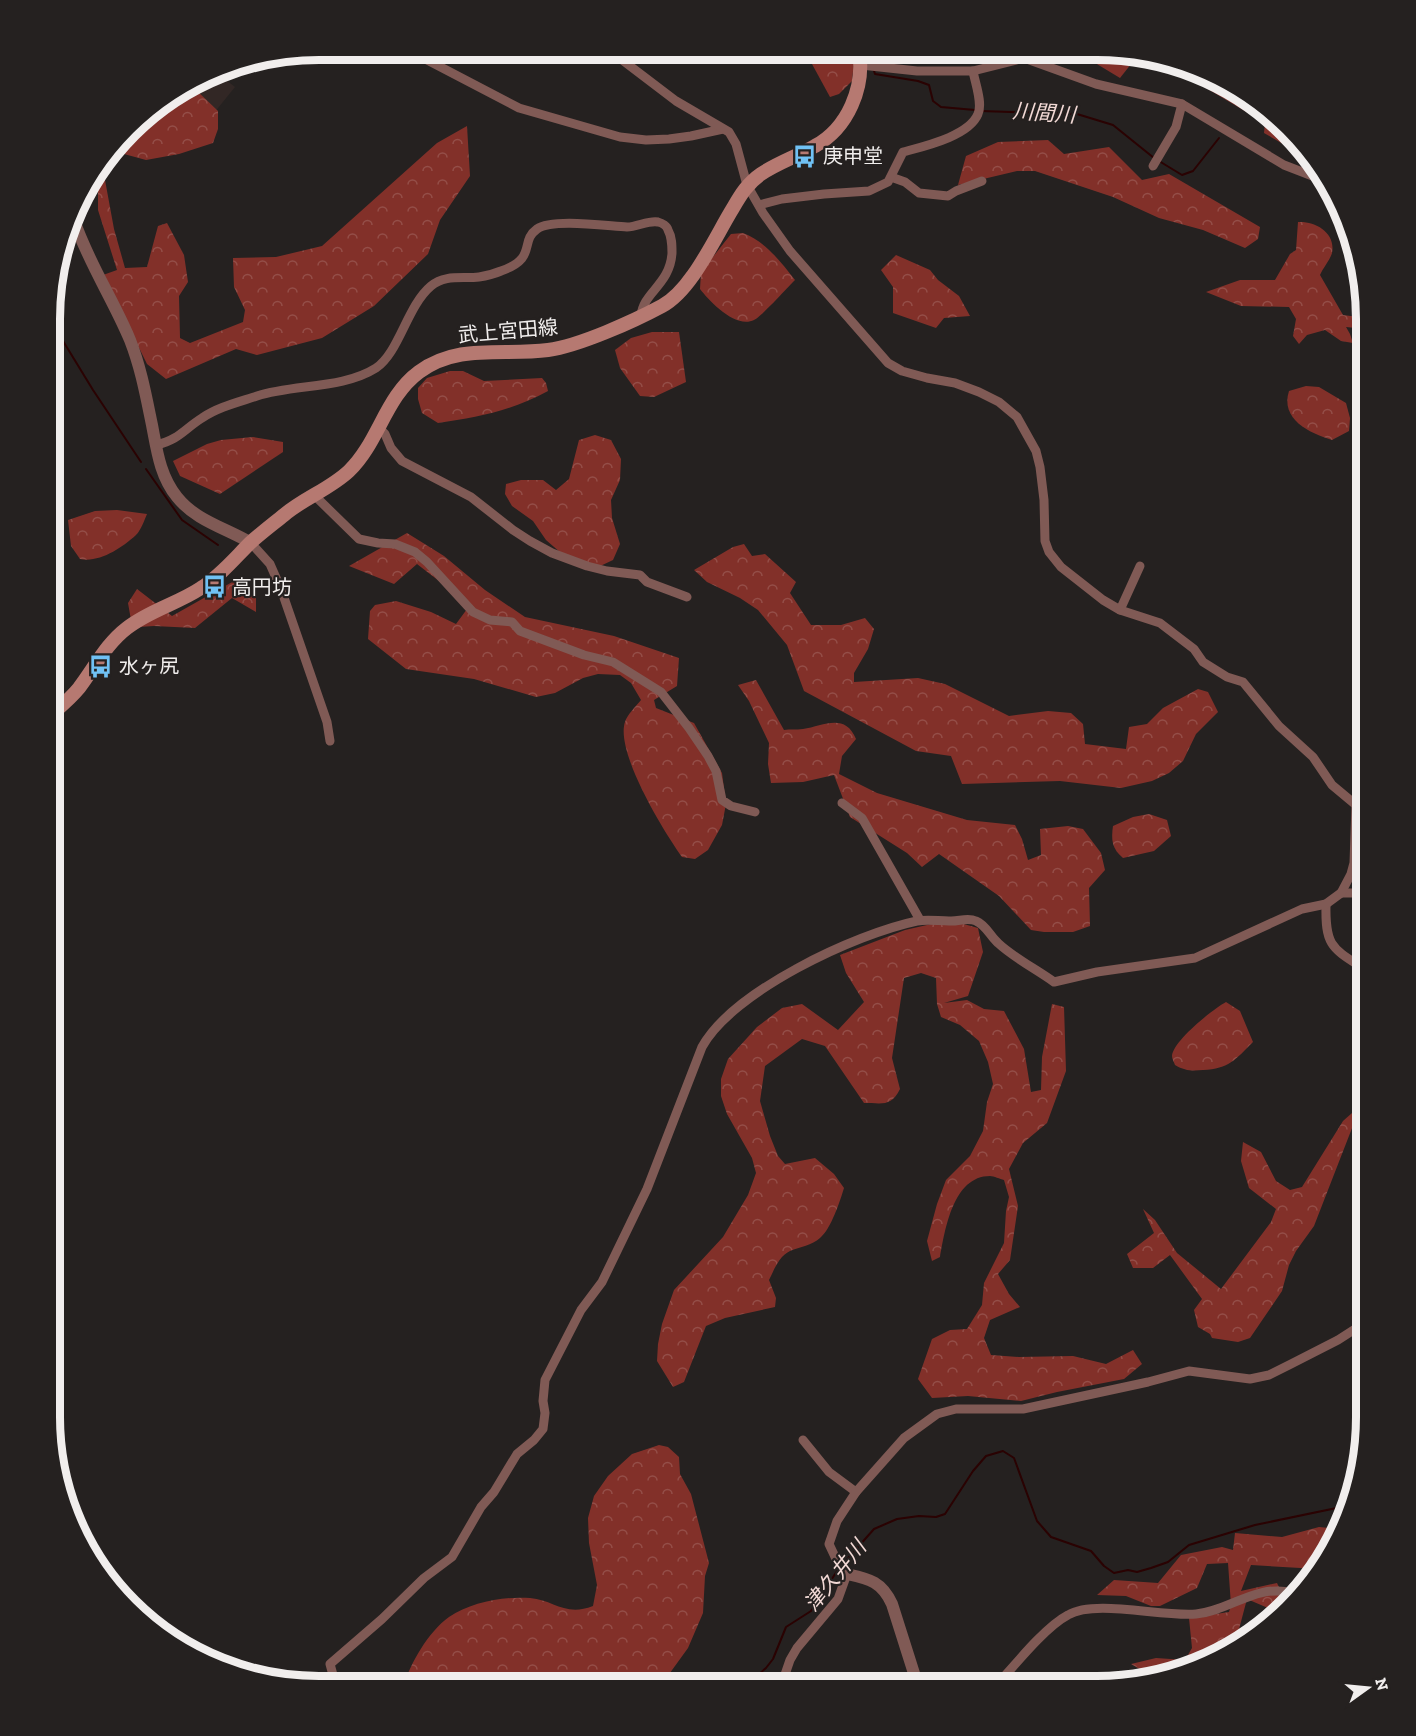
<svg xmlns="http://www.w3.org/2000/svg" width="1416" height="1736" font-family="'Zilla Slab','Noto Sans JP',serif">
<style>
.built{fill:#322725}
.forest{fill:url(#forest-crowns)}
.lines{fill:none;stroke-linecap:round;stroke-linejoin:round}
.stream{stroke:#2a0202;stroke-width:2}
.minor{stroke:#805a55;stroke-width:9}
.tertiary{stroke:#805a55;stroke-width:12}
.secondary{stroke:#b67971;stroke-width:14}
.labels{text-anchor:middle;stroke-width:4.5;stroke-linejoin:round;paint-order:stroke}
.poi-label{font-size:20px;fill:#f1eeed;stroke:#252120;text-anchor:start}
.street-label{font-size:20px;fill:#f1eeed;stroke:#252120}
.water-label{font-size:21px;font-style:italic;fill:#f3dad6;stroke:#252120}
.rim{fill:none;stroke:#f1eeed;stroke-width:8}
</style>
<defs>
<pattern id="forest-crowns" width="20" height="18" patternUnits="userSpaceOnUse" patternTransform="scale(1.5)"><rect width="20" height="18" fill="#823029"/><path d="M2 6a3 3 0 1 1 6 0M12 15a3 3 0 1 1 6 0" fill="none" stroke="#944e48"/></pattern>
</defs>
<rect width="100%" height="100%" fill="#252120"/>
<!-- built -->
<polygon class="built" points="229,66 221,76 235,87 214,113 189,89"/>
<!-- forest -->
<g class="forest">
<polygon points="812,51 855,51 852,81 839,94 830,97 812,64"/>
<polygon points="1019,52 1064,52 1055,64"/>
<polygon points="1077,52 1132,52 1139,54 1120,78"/>
<polygon points="1169,66 1247,95 1297,149 1290,148 1264,133 1265,123"/>
<polygon points="193,87 218,111 218,129 213,143 179,154 146,160 113,151 142,116"/>
<polygon points="467,126 470,176 440,220 428,254 374,306 322,338 257,355 236,349 166,379 147,364 103,275 117,270 98,210 98,169 113,152 105,180 114,229 125,268 147,267 158,226 167,223 184,255 188,282 179,296 180,338 190,343 243,322 245,310 234,287 233,258 276,257 322,246 437,143"/>
<polygon points="1048,140 1064,154 1109,147 1142,180 1169,174 1260,227 1258,239 1245,248 1203,230 1159,218 1113,197 1035,171 1017,171 958,185 966,156 998,142"/>
<path d="M1298,222c18,-1 38,11 34,31 -2,7 -9,15 -12,22l23,40 23,3v11l-20,-2 4,7 3,9 -12,-2 -16,-11 -18,5 -8,9 -6,-8 3,-17 -7,-12 -48,-1 -35,-14 34,-12h35l15,-26 6,-4z"/>
<path d="M743,233c23,9 37,28 52,47 -8,8 -34,37 -41,40 -18,9 -44,-18 -54,-31l1,-17 30,-38z"/>
<polygon points="896,255 930,270 938,280 959,296 970,316 944,318 936,328 893,313 893,287 881,270"/>
<polygon points="652,332 679,332 686,382 654,397 640,396 620,368 615,350 631,338"/>
<path d="M450,371h13l21,10 58,-3 4,5 2,8c-37,20 -70,26 -110,32l-16,-10 -4,-14v-11l9,-10z"/>
<path d="M1306,386l13,1 27,16 4,15 -1,13 -17,9c-23,-7 -52,-21 -43,-49z"/>
<polygon points="595,435 611,440 621,459 620,480 611,500 612,518 620,544 613,560 596,568 576,566 546,540 533,521 512,506 505,494 506,484 521,480 543,480 556,490 569,479 579,440"/>
<polygon points="253,437 283,442 283,452 220,494 180,476 173,461 207,444 221,440"/>
<path d="M117,510l30,4c-3,7 -6,16 -11,21 -14,13 -37,28 -56,24l-9,-13 -3,-26 27,-9z"/>
<path d="M407,533l37,23 41,34 40,27 89,19 65,22 -2,28 -23,14 2,8 38,15 28,50 4,31 -4,21 -14,25 -13,9 -13,-2c-18,-25 -67,-105 -57,-135 2,-7 11,-16 16,-22l-10,-17 -11,-8 -22,-1 -15,4 -28,15 -19,4 -62,-18 -68,-10 -38,-30 2,-28 5,-6 21,-4 35,11 25,12 14,-19 -53,-41 -23,20 -45,-18z"/>
<polygon points="744,544 752,556 765,554 796,582 790,593 811,625 841,625 865,618 874,629 868,649 854,673 854,682 918,678 945,684 1009,716 1048,711 1071,713 1083,724 1085,744 1126,749 1129,727 1147,724 1163,708 1198,689 1208,692 1218,712 1196,734 1183,761 1169,773 1152,781 1121,788 1060,781 962,784 951,756 916,751 804,691 787,645 758,610 740,598 707,582 694,570 733,547"/>
<polygon points="234,581 256,590 256,612 232,598 195,628 154,626 138,627 131,620 128,603 137,589 172,616"/>
<path d="M756,680l28,50c6,-1 12,0 19,-1 20,-3 42,-17 53,10l-14,17 -3,18 38,19 90,27 48,5 7,14 6,21 13,-5 -1,-26 28,-3 15,3 18,24 4,17 -16,18 1,38 -17,6h-29l-13,-2 -32,-34 -60,-42 -17,13 -15,-14 -57,-36 -16,-42 -31,7 -32,1 -3,-19 1,-21 -20,-42 -11,-16z"/>
<path d="M1149,814l18,6 4,16 -17,15 -31,7c-11,-9 -12,-18 -10,-32l20,-9z"/>
<path d="M949,920l29,8 5,24 -15,44 -24,7 23,-3 17,9 20,2 20,38 7,43 10,-2 1,-33 10,-53 12,3 2,64 -19,52 -24,20 -14,26 9,37 -8,54 -12,14 11,20 11,13 -30,13 -6,18 7,17 28,2 54,-1 33,8 27,-14 9,14 -18,15 -67,13 -36,9 -53,-5 -36,2 -14,-19 14,-40 18,-9 17,-1 15,-24 2,-22 20,-40 2,-32 3,-14 -5,-17c-4,-1 -10,-4 -14,-4 -37,0 -45,54 -50,81l-8,4 -5,-20 10,-37 9,-24 24,-24 13,-25 4,-29 6,-18 -5,-22 -9,-21 -19,-16 -19,-8 -4,-13 -1,-26 -15,-5 -17,5 -12,80 8,31c-9,18 -17,14 -36,14l-39,-57 -23,-7 -37,27 -5,35 10,35 8,20 7,8 30,-6 19,16 10,14c-4,13 -13,41 -24,50 -8,7 -20,9 -30,13 -11,5 -16,19 -21,29l7,18 -1,9 -50,11 -19,8 -22,56 -11,5 -16,-26 1,-17 4,-20 12,-34 49,-53 25,-42 8,-22 -4,-15 -25,-44 -6,-18v-17l7,-20 29,-32 25,-19 20,-4 36,26 26,-28 -18,-29 -6,-18 65,-25z"/>
<path d="M1226,1002l14,9 13,31c-17,17 -24,27 -50,28 -11,1 -18,1 -28,-5 -1,-3 -3,-6 -3,-9 1,-15 41,-47 54,-54z"/>
<polygon points="1361,1105 1314,1226 1296,1251 1289,1265 1282,1291 1250,1338 1238,1342 1212,1338 1210,1334 1198,1327 1194,1310 1202,1299 1170,1255 1153,1268 1133,1268 1127,1254 1154,1233 1143,1209 1155,1220 1177,1253 1221,1289 1271,1222 1276,1209 1249,1188 1241,1161 1243,1142 1261,1152 1276,1181 1290,1190 1302,1187 1343,1121"/>
<path d="M659,1445l9,2 11,10 1,17 11,20 18,69 -4,13 -2,37 -15,35 -21,29 -24,9h-59l-43,-10 -27,5 -26,-1 -5,6h-80c8,-23 25,-54 46,-69 22,-15 55,-21 81,-19 24,2 35,19 63,8l4,-21 -8,-42 -1,-25 6,-22 14,-20 24,-22z"/>
<polygon points="1319,1527 1340,1529 1318,1569 1251,1565 1241,1591 1277,1583 1285,1600 1272,1612 1268,1608 1247,1599 1234,1648 1231,1651 1150,1675 1131,1664 1156,1658 1185,1660 1192,1648 1189,1618 1229,1612 1231,1605 1228,1563 1207,1564 1197,1588 1160,1606 1151,1606 1126,1596 1097,1595 1114,1580 1158,1583 1181,1555 1222,1547 1233,1550 1235,1533 1282,1537"/>
</g>
<g class="lines">
<!-- stream -->
<g class="stream">
<polyline points="868,51 872,62"/>
<polyline points="873,68 875,74 918,81 929,85 933,101 941,107 975,110"/>
<polyline points="981,111 1077,114 1113,125 1154,158"/>
<polyline points="1159,161 1182,175 1193,171 1219,138"/>
<polyline points="52,323 93,390 141,462"/>
<polyline points="146,469 182,520 218,545"/>
<polyline points="843,1564 874,1529 897,1519 919,1516 936,1517 945,1514 973,1471 986,1456 1003,1451 1014,1458 1037,1521 1051,1537 1091,1551 1104,1566 1114,1573 1128,1570 1137,1572 1151,1568 1168,1562 1189,1545 1255,1525 1351,1505"/>
<polyline points="745,1686 766,1668 773,1659 786,1627 811,1611 839,1568"/>
</g>
<!-- minor -->
<g class="minor">
<polyline points="408,50 519,108 620,137 646,140 669,139 691,136 723,129"/>
<polyline points="609,50 676,101 729,132 736,144 747,185 763,213 790,251 888,363 902,371 927,378 955,383 979,392 999,402 1017,417 1036,451 1040,467 1044,500 1045,541 1049,552 1061,567 1103,600 1120,610 1160,623 1194,649 1203,662 1227,677 1243,682 1279,726 1313,757 1332,785 1356,805"/>
<polyline points="861,65 917,71 973,71 1024,58 1096,84 1182,104 1284,165 1328,182"/>
<polyline points="1153,166 1176,127 1182,104"/>
<polyline points="891,177 905,182 919,193 948,196 956,191 982,181"/>
<path d="M759,205l23,-6 42,-5 45,-3 19,-9 15,-30c22,-6 66,-16 75,-38 5,-11 -3,-31 -5,-43"/>
<polyline points="378,427 385,434 391,448 402,461 471,497 513,530 530,541 552,553 587,566 607,571 640,575 647,582 687,597"/>
<path d="M156,445c24,-6 27,-15 46,-27 16,-11 37,-16 55,-22 37,-12 86,-7 119,-28 23,-15 31,-62 55,-82 14,-12 32,-7 48,-9 7,-1 15,-3 22,-6 37,-13 18,-29 36,-42 15,-11 70,-3 90,-2 10,0 22,-7 31,-5 4,1 9,4 10,8 4,7 4,15 4,23 -2,32 -29,39 -31,63"/>
<polyline points="314,495 359,539 378,543 395,544 415,552 427,562 473,612 490,620 512,622 520,631 584,655 613,662 661,692 689,728 708,756 716,771 722,800 731,806 755,812"/>
<polyline points="251,543 270,564 281,589 327,722 330,741"/>
<polyline points="1120,610 1140,566"/>
<polyline points="842,803 862,818 920,920"/>
<polyline points="1341,893 1354,893 1366,889"/>
<path d="M1326,904c-1,43 6,44 40,66"/>
<polyline points="803,1440 829,1472 856,1492"/>
<path d="M336,1686l-6,-22 52,-45 42,-41 28,-21 29,-50 13,-15 23,-38 17,-14 9,-11 2,-16 -2,-12 2,-21 36,-70 21,-28 45,-93 55,-142c31,-56 153,-113 215,-126 11,-2 21,0 32,0 9,1 18,-4 27,0 10,4 14,15 22,22 16,15 38,26 56,39l43,-10 98,-14 107,-49 24,-5 15,-11 10,-19 3,-11 2,-58 10,-20"/>
<polyline points="781,1686 790,1660 797,1648 838,1599 847,1574 837,1561 829,1544 837,1521 856,1492 904,1438 937,1414 956,1409 1023,1409 1148,1382 1189,1371 1250,1379 1269,1375 1291,1364 1338,1340 1366,1322"/>
<path d="M996,1686c18,-20 49,-59 72,-71 27,-16 93,2 128,-1 34,-3 60,-31 97,-21"/>
</g>
<!-- tertiary -->
<g class="tertiary">
<path d="M74,220c14,42 39,79 56,120 11,28 16,56 22,85 5,26 8,51 25,72 19,24 49,31 74,46"/>
<path d="M847,1574c23,5 35,8 45,30l26,82"/>
</g>
<!-- secondary -->
<path class="secondary" d="M51,715c9,-8 20,-17 28,-27 16,-21 27,-44 48,-60 23,-18 50,-24 74,-40 19,-12 33,-29 49,-45 11,-10 23,-19 34,-28 20,-17 46,-26 65,-44 30,-29 36,-74 70,-99 39,-29 84,-16 129,-22 31,-4 86,-29 114,-44 30,-16 53,-69 71,-98 8,-14 15,-25 28,-34 16,-11 37,-18 54,-28 33,-18 50,-59 44,-95"/>
</g>
<!-- icons -->
<defs>
<symbol id="bus-bare" viewBox="-9 -9 18 18"><path d="M-5-6H5V4H4V6H2V4H-2V6H-4V4H-5ZM-3.5-4V0h7V-4ZM-3.5 1.2v1.5H-2V1.2ZM2 1.2v1.5H3.5V1.2Z" fill="#70c1f4" stroke="#252120" stroke-width="2.5" paint-order="stroke"/></symbol>
</defs>
<g fill-rule="evenodd">
<use href="#bus-bare" x="788" y="140" width="33" height="33"/>
<use href="#bus-bare" x="198" y="570" width="33" height="33"/>
<use href="#bus-bare" x="84" y="650" width="33" height="33"/>
</g>
<g class="labels">
<!-- poi labels -->
<g class="poi-label">
<text x="823" y="163">庚申堂</text>
<text x="232" y="594">高円坊</text>
<text x="119" y="673">水ヶ尻</text>
</g>
<!-- street labels -->
<g class="street-label">
<text transform="translate(508 331) rotate(-5)" y="7">武上宮田線</text>
</g>
<!-- water labels -->
<g class="water-label">
<text transform="translate(1044 113) rotate(4)" y="7">川間川</text>
<text transform="translate(835 1576) rotate(-51)" y="7">津久井川</text>
</g>
</g>
<!-- crop -->
<path d="M0 0H1416V1736H0ZM319 60H1097A259 259 0 0 1 1356 319V1417A259 259 0 0 1 1097 1676H319A259 259 0 0 1 60 1417V319A259 259 0 0 1 319 60Z" fill="#252120" fill-rule="evenodd"/>
<path class="rim" d="M319 60H1097A259 259 0 0 1 1356 319V1417A259 259 0 0 1 1097 1676H319A259 259 0 0 1 60 1417V319A259 259 0 0 1 319 60Z"/>
<!-- north arrow -->
<g transform="translate(1368 1688) rotate(75)" stroke="#252120" stroke-width="4.5" paint-order="stroke">
<path d="M0-4.5L10 22L0 15L-10 22Z" fill="#f1eeed"/>
<text y="-9" font-size="16" font-weight="bold" text-anchor="middle" fill="#f1eeed">N</text>
</g>
</svg>
